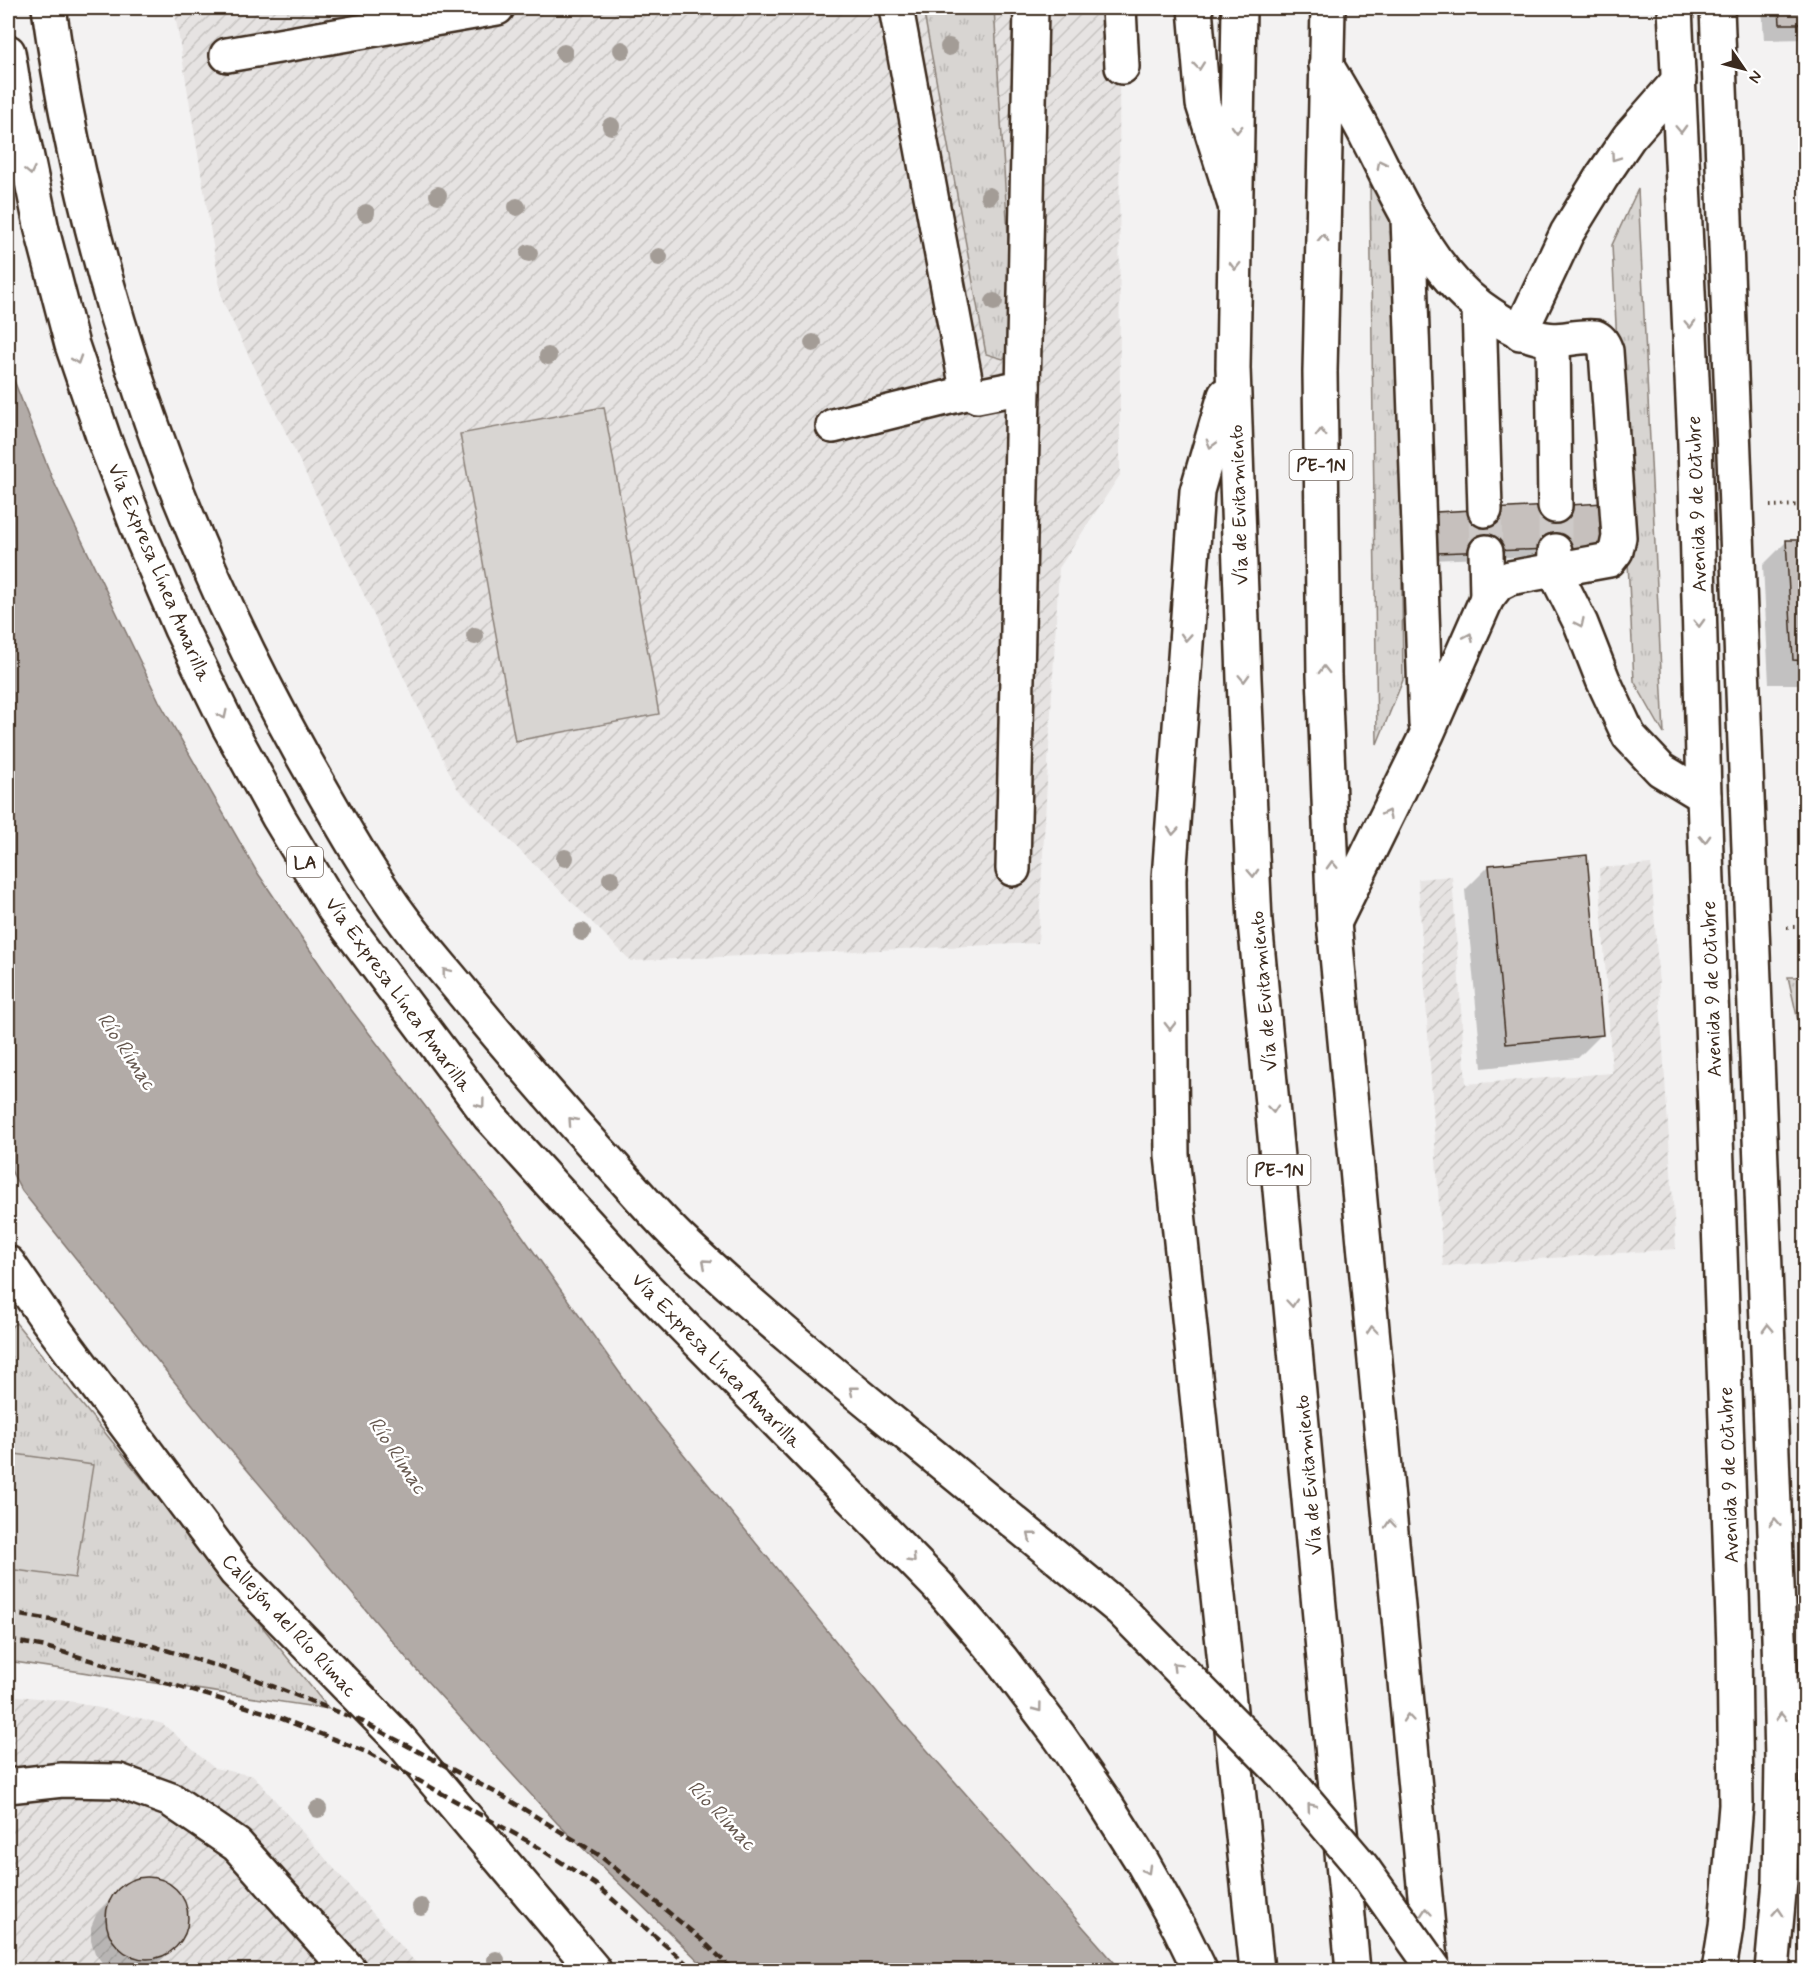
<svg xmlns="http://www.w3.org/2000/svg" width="1813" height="1978" font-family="Mynerve,sans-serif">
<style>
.industrial{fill:url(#industrial-furrows)}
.grass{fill:url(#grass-tufts);stroke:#8a8078;stroke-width:1.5}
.garden{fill:#d8d5d2;stroke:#8a8078;stroke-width:1.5}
.water{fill:#b2aba7;stroke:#827770;stroke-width:1.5}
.shadow{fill:#0003}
.building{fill:#c6c0bd;stroke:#3b2a1e;stroke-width:1.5}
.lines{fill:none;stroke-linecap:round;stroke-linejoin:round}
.minor-tunnel{stroke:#cecac8;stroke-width:33;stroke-dasharray:33 16;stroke-linecap:butt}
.minor-casing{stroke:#3b2a1e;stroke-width:38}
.major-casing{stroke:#3b2a1e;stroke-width:38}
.highway-casing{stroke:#3b2a1e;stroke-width:38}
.path{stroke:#3b2a1e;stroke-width:4;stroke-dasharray:1.5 4.5;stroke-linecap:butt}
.minor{stroke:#fff;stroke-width:33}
.major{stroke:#fff;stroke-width:33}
.highway{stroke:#fff;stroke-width:33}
.rail{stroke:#3b2a1e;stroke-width:4.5;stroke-dasharray:9 4.5;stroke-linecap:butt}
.highway-bridge-casing{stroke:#3b2a1e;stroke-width:38;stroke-linecap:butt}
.highway-bridge{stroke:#fff;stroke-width:33}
.tree{fill:#a39c96}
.oneway{stroke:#a79f9a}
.labels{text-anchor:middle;stroke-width:5;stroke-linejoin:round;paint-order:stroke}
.shield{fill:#fff;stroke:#766a62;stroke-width:1.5}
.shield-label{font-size:18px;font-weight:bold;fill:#3b2a1e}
.street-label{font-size:20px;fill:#3b2a1e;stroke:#fff}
.water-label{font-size:21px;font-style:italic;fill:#65574e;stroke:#fff}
</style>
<defs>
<pattern id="industrial-furrows" width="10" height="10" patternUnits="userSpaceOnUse" patternTransform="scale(1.5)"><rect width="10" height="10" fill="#e6e3e2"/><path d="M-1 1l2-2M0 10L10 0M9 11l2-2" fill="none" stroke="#c6c3c1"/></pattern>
<pattern id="grass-tufts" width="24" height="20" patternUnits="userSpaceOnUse" patternTransform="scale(1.5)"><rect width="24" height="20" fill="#d8d5d2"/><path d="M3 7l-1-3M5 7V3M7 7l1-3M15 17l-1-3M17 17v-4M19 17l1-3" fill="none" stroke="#bab7b4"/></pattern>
</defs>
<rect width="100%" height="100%" fill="#f3f2f2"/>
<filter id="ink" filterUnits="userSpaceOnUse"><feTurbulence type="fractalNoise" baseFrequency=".0167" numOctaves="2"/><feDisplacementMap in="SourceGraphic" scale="12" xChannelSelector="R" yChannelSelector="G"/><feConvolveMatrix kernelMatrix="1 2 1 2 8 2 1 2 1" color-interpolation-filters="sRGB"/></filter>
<g filter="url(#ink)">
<!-- industrial -->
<g class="industrial">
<polygon points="174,8 1119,8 1120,475 1059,568 1038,943 631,961 457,788 222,300"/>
<polygon points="1651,864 1676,1249 1443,1266 1418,879 1452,876 1466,1084 1612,1073 1599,868"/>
<polygon points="8,1695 76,1702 163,1724 214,1768 254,1776 422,1970 8,1970"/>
</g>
<!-- grass -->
<g class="grass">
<polygon points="923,8 994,8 1015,348 1003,359 986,354"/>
<polygon points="1370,181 1398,231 1403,680 1377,744"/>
<polygon points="1638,189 1664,734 1634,681 1612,245"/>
<polygon points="1788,977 1805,977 1805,1051"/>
<polygon points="16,1323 329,1709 8,1661 8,1329"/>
</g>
<!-- garden -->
<g class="garden">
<polygon points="604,407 659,714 515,741 460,434"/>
<polygon points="8,1453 93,1465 75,1578 8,1569"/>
</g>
<!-- water -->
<polygon class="water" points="8,365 52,478 159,701 257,872 346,1003 497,1200 634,1393 890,1708 1121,1970 708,1970 557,1823 415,1668 205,1420 22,1191 8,1165"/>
<!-- shadow -->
<g class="shadow">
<polygon points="1762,8 1806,8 1806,39 1764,40"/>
<polygon points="1604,505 1599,554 1429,560 1429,522 1436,514"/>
<polygon points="1787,541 1806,542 1806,684 1769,684 1763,565"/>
<polygon points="1489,866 1602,1034 1578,1058 1482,1068 1465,890"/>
<polygon points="145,1878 158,1880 170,1885 180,1894 186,1906 187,1919 185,1932 179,1944 151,1969 112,1970 103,1964 95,1953 91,1941 91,1927 96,1915 121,1889 132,1881"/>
</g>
<!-- building -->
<g class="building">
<polygon points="1779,8 1806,8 1806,24 1780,24"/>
<polygon points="1605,503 1608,547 1436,553 1436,512"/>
<polygon points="1786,540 1806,540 1806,661 1793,660"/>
<polygon points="1587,855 1603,1035 1506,1044 1489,865"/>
<circle cx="147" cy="1918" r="41"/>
</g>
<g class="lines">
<!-- minor-tunnel -->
<g class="minor-tunnel">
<polyline points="1555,506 1555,549"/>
<polyline points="1485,510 1486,552"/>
</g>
<defs>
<g id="minor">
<polyline points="896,8 966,384 970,392 977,396 1023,387"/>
<polyline points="1119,8 1122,67"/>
<polyline points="1195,8 1203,104 1234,202"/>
<polyline points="227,55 497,8"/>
<path d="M1326,65c15,25 30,50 43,76 29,56 59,127 111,166 22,16 46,31 74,33 11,0 30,-5 41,-3 6,2 9,8 11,14l13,186 -3,14 -7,9 -99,18 -12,6 -11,14 -60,136 -93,189"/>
<polyline points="1408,218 1426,724"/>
<polyline points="1479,307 1485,510"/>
<polyline points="1520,333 1567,233 1601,178 1629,137 1679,80"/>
<polyline points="1553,340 1555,506"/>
<polyline points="833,426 970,392"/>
<polyline points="1555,551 1554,570 1581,624 1603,680 1629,736 1661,770 1704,796"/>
<polyline points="1486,552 1487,598"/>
<polyline points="1013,869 1031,8"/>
<polyline points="8,1263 46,1318 236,1572 400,1740 594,1970"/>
<polyline points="8,1786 62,1780 119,1781 171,1800 237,1845 349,1970"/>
</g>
<g id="major">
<polyline points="1675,8 1695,443 1704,796 1734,1648 1736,1805 1726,1927 1719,1970"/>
<polyline points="1717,8 1779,1637 1782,1759 1780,1881 1772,1970"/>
</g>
<g id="highway">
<path d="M49,8c37,262 124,515 253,747 32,56 64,115 103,167 17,23 36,44 54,66 45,55 91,109 139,162 29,31 56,65 87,94 68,64 141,124 213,183"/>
<polyline points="1239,8 1233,368 1244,679 1255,922 1353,1970"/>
<polyline points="1328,8 1320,372 1324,675 1334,923 1432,1970"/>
<polyline points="8,52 18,114 42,230 72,345 105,442 141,536 181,629 228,725 279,818 334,909 490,1117 644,1286 938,1586 1001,1659 1059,1736 1102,1798 1143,1863 1180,1929 1200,1970"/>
<polyline points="1225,395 1197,491 1169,879 1172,1155 1257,1970"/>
</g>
</defs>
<!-- minor casing -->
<use href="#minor" class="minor-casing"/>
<!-- major casing -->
<use href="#major" class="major-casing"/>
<!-- highway casing -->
<use href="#highway" class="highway-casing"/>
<!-- path -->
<g class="path">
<polyline points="1770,506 1806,505"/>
<polyline points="1787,927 1806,927"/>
</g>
<!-- minor -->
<use href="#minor" class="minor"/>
<!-- major -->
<use href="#major" class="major"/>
<!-- highway -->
<use href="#highway" class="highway"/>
<!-- rail -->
<g class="rail">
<polyline points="8,1613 51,1620 150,1645 242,1674 361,1721 504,1797 599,1855 702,1940 733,1970"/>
<polyline points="8,1640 46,1647 267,1713 369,1753 533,1844 595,1884 694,1970"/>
</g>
<defs>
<polyline id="highway-bridge" points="898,1427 1120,1609 1283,1774 1362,1867 1435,1970"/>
</defs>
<!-- highway-bridge casing -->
<use href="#highway-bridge" class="highway-bridge-casing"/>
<!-- highway-bridge -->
<use href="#highway-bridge" class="highway-bridge"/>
</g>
<!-- trees -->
<g class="tree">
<circle cx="949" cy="47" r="9"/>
<circle cx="622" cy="50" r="9"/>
<circle cx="564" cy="53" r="9"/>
<circle cx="611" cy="126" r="9"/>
<circle cx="438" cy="195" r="9"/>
<circle cx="989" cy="196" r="9"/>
<circle cx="517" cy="207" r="9"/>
<circle cx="366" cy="213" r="9"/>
<circle cx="529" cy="253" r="9"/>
<circle cx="659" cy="257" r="9"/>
<circle cx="994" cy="302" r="9"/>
<circle cx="813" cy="343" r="9"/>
<circle cx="548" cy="356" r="9"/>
<circle cx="475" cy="636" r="9"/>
<circle cx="565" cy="858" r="9"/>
<circle cx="611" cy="879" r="9"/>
<circle cx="582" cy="932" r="9"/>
<circle cx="318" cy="1809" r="9"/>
<circle cx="421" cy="1907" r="9"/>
<circle cx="496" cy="1960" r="9"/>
</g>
<!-- one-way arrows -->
<defs><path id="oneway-chevron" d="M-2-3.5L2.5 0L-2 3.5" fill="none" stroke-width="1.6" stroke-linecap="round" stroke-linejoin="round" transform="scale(1.5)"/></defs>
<g class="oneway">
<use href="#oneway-chevron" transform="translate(1199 66) rotate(84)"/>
<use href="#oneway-chevron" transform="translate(1237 129) rotate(91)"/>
<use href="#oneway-chevron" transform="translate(1681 129) rotate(88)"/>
<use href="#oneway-chevron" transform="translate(1615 157) rotate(125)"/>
<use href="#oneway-chevron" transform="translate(1381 164) rotate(-117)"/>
<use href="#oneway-chevron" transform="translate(30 171) rotate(78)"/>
<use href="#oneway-chevron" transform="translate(1323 238) rotate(-89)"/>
<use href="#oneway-chevron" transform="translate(1235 266) rotate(91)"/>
<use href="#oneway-chevron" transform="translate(1690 324) rotate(88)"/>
<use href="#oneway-chevron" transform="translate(77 360) rotate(72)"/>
<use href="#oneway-chevron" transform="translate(1321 433) rotate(-91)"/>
<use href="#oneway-chevron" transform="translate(1211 444) rotate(106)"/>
<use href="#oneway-chevron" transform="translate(1580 623) rotate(65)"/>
<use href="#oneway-chevron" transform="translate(1699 623) rotate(88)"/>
<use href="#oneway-chevron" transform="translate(1186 637) rotate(94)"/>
<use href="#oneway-chevron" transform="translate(1469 637) rotate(-66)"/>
<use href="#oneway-chevron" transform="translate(1324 670) rotate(-91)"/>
<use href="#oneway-chevron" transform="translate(1244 678) rotate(88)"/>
<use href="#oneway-chevron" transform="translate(223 715) rotate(64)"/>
<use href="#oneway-chevron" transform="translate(1387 814) rotate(-64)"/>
<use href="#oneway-chevron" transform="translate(1173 831) rotate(94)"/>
<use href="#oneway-chevron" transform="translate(1705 839) rotate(88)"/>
<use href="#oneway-chevron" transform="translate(1332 865) rotate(-92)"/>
<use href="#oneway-chevron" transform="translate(1253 873) rotate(87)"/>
<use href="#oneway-chevron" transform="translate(446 972) rotate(-129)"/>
<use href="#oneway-chevron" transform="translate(1170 1026) rotate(90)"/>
<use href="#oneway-chevron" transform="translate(481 1104) rotate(53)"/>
<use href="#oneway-chevron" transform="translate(1273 1109) rotate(85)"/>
<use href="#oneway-chevron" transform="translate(572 1121) rotate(-132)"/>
<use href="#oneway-chevron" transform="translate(706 1263) rotate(-139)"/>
<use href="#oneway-chevron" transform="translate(1292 1303) rotate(85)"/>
<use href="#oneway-chevron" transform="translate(1768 1328) rotate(-92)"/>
<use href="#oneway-chevron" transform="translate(1372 1330) rotate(-95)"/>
<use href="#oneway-chevron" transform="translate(853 1390) rotate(-141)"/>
<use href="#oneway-chevron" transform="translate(1775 1522) rotate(-92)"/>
<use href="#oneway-chevron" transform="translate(1390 1524) rotate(-95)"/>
<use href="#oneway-chevron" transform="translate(1031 1536) rotate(-141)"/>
<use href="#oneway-chevron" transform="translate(912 1559) rotate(46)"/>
<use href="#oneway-chevron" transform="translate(1176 1666) rotate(-135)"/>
<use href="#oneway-chevron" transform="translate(1038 1708) rotate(53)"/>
<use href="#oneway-chevron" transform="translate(1781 1717) rotate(-92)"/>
<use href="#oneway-chevron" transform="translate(1408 1718) rotate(-95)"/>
<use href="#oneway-chevron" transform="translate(1311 1807) rotate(-130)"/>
<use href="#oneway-chevron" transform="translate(1147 1870) rotate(60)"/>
<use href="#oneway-chevron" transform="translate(1426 1912) rotate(-95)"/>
<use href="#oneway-chevron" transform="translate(1778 1912) rotate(-86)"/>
</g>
</g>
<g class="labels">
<!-- shield labels -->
<g class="shield">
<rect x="1289.5" y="450" width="63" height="30" rx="4.5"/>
<rect x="287" y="847" width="36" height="30" rx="4.5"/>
<rect x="1247.5" y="1155" width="63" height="30" rx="4.5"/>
</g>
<g class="shield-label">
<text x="1321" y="471">PE-1N</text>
<text x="305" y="868">LA</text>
<text x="1279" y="1176">PE-1N</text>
</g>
<!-- street labels -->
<g class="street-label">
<text transform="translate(1696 504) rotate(-92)" y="7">Avenida 9 de Octubre</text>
<text transform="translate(1238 505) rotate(-92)" y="7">Vía de Evitamiento</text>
<text transform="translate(160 572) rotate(67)" y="7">Vía Expresa Línea Amarilla</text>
<text transform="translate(1711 989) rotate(-92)" y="7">Avenida 9 de Octubre</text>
<text transform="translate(1263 991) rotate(-95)" y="7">Vía de Evitamiento</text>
<text transform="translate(399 994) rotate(54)" y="7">Vía Expresa Línea Amarilla</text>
<text transform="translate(717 1360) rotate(46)" y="7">Vía Expresa Línea Amarilla</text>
<text transform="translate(1308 1475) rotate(-95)" y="7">Vía de Evitamiento</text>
<text transform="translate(1728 1475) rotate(-92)" y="7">Avenida 9 de Octubre</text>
<text transform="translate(290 1625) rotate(47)" y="7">Callejón del Río Rímac</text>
</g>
<!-- water labels -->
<g class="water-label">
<text transform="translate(127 1051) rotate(56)" y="7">Río Rímac</text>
<text transform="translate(398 1455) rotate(56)" y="7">Río Rímac</text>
<text transform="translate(722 1815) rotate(46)" y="7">Río Rímac</text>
</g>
</g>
<!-- margin -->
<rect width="1813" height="1978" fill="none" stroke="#fff" stroke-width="30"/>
<rect x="15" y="15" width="1783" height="1948" fill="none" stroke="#3b2a1e" stroke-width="2" filter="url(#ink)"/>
<!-- north arrow -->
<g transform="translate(1744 69) rotate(125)" stroke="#ffffff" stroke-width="4.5" paint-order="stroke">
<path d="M0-4.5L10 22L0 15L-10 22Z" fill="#3b2a1e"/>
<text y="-9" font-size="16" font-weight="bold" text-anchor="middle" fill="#3b2a1e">N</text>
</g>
</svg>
